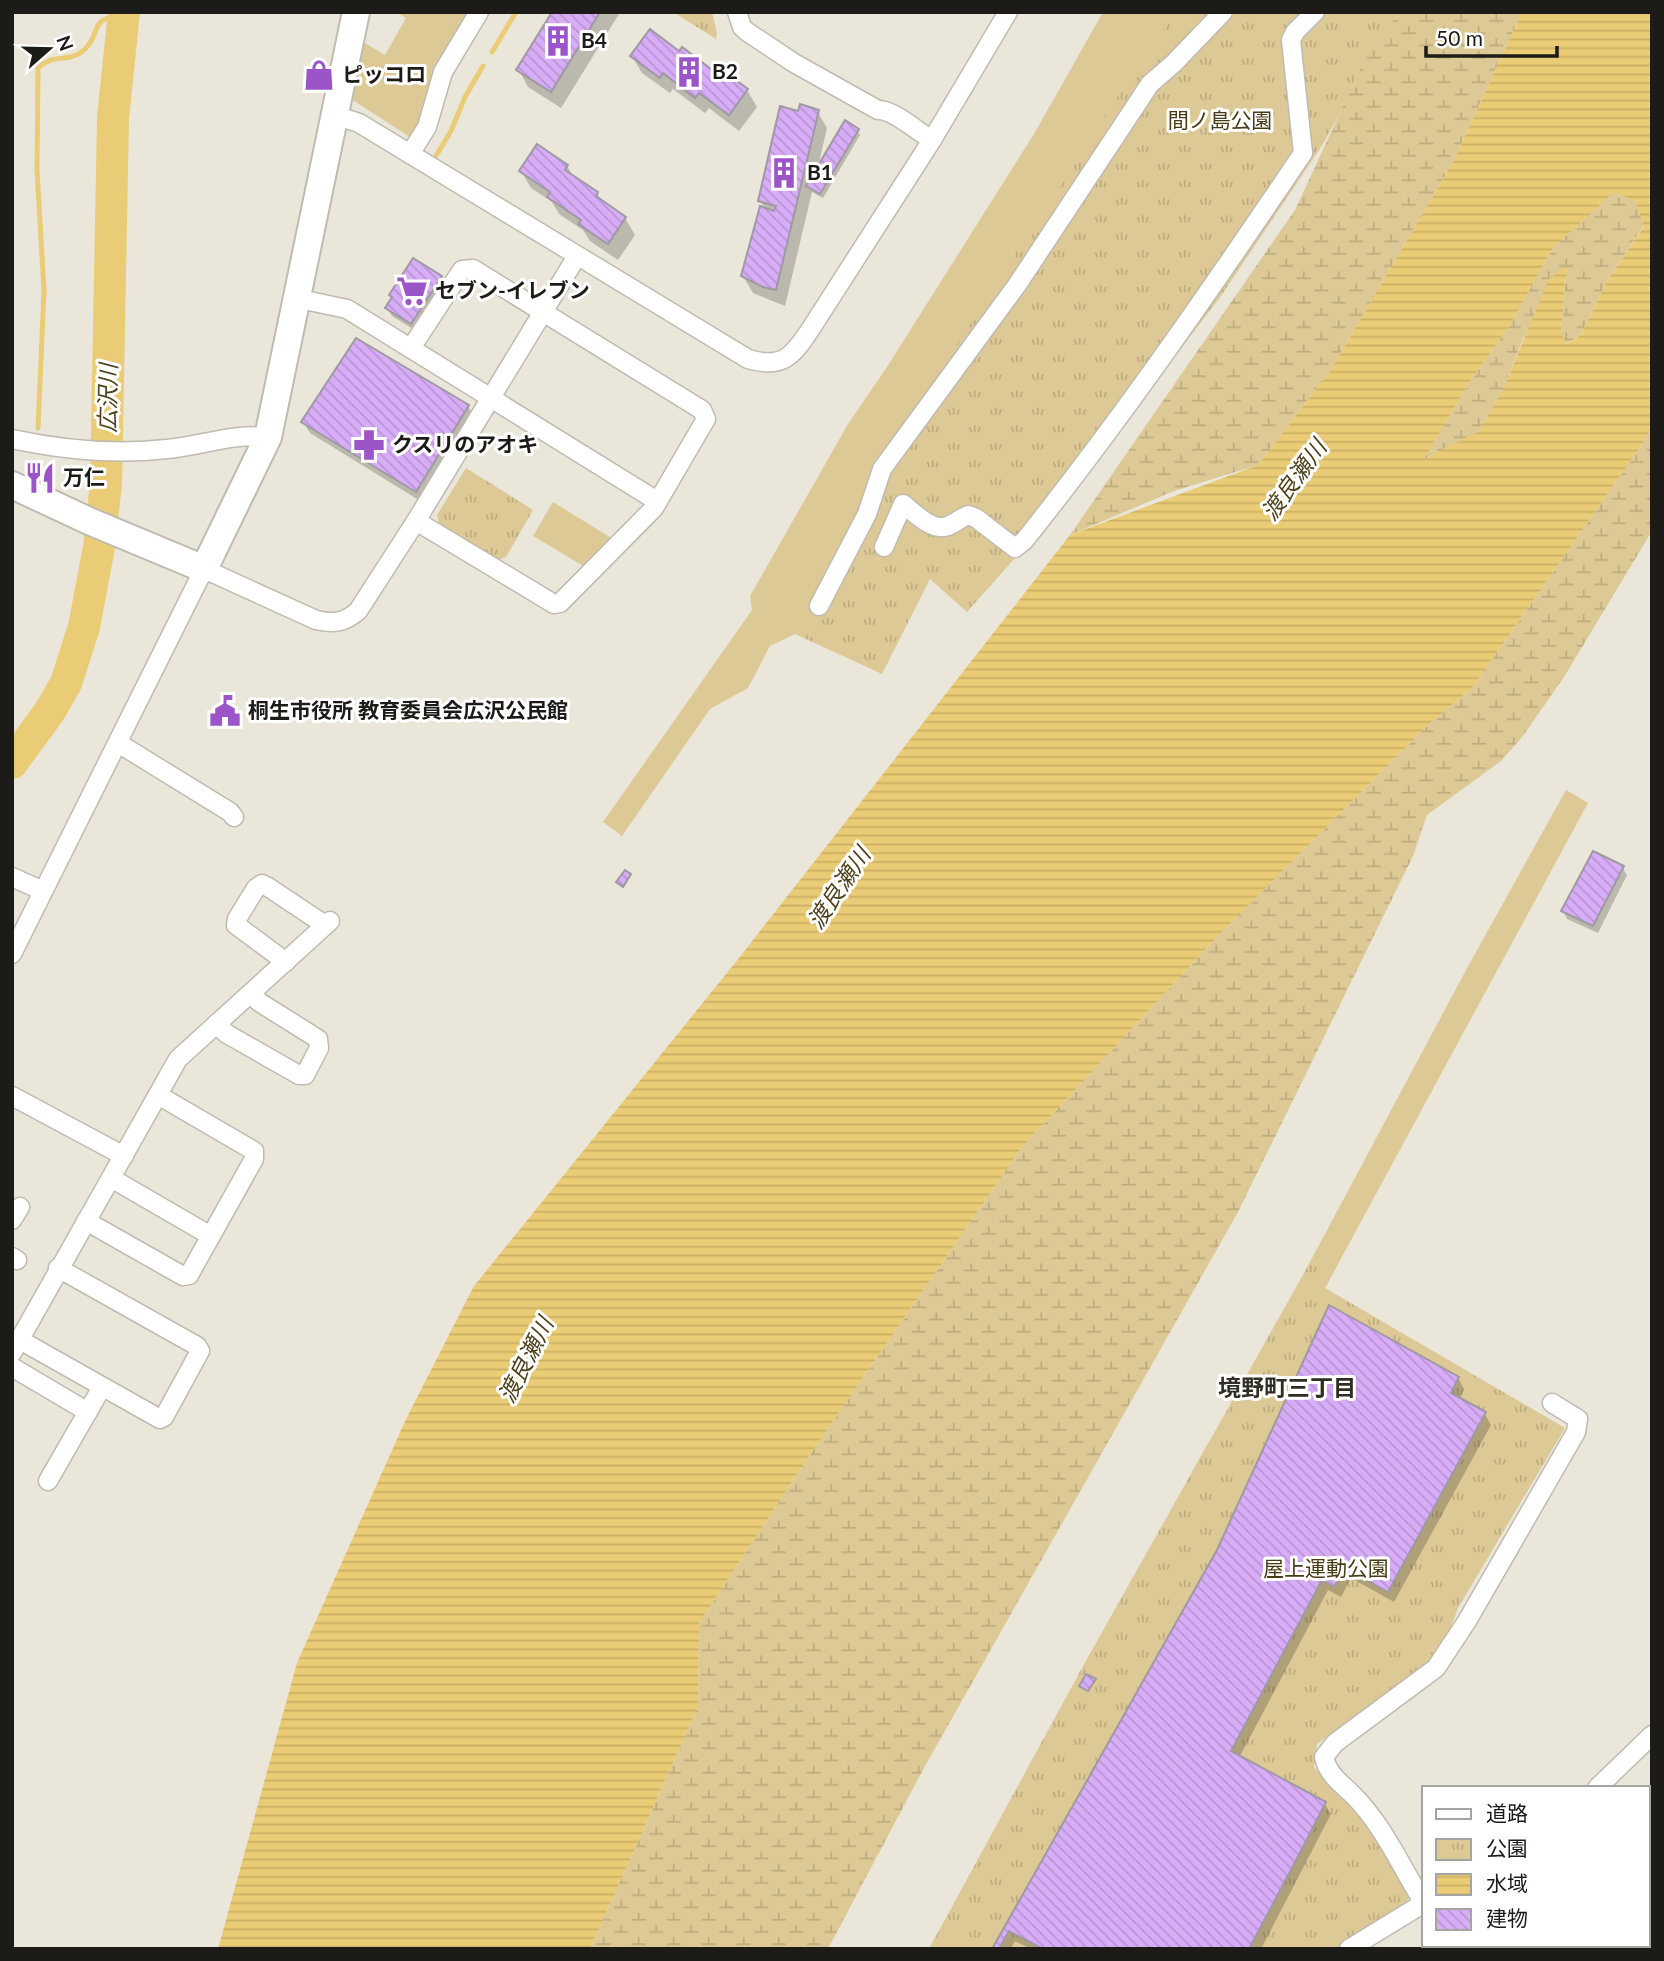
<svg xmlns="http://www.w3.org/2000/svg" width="1664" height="1961" font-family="Lato,'Noto Sans JP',sans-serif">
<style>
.green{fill:#ddc995}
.wetland{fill:url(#wetland-marsh)}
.park{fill:url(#park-tufts)}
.water{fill:url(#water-rules);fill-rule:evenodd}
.shadow{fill:#0003}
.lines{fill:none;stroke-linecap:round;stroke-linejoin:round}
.stream{stroke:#ebcc76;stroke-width:5}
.river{stroke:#ebcc76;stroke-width:32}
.building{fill:url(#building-back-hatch);stroke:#9f99a3;stroke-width:2}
.street-casing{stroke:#bfbbb0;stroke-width:21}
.secondary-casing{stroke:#bfbbb0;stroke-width:30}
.street{stroke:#fff;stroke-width:18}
.secondary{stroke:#fff;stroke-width:26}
.labels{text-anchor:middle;stroke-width:6;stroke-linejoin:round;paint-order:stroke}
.poi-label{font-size:21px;font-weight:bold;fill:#1c1b17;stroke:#fff;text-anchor:start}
.park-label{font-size:21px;fill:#483b16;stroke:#fff}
.water-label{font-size:23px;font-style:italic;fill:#4e411c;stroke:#fff}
.neighbourhood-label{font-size:23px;font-weight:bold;fill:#302d23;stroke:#fff}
</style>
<defs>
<pattern id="wetland-marsh" width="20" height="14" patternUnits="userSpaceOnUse" patternTransform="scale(1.75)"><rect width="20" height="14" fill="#ddc995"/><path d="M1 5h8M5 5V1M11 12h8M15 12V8" fill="none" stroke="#bdac80"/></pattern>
<pattern id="park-tufts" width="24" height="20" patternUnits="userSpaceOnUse" patternTransform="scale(1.75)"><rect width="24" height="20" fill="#ddc995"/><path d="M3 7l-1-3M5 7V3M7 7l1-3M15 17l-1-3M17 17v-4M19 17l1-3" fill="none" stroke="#bdac80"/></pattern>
<pattern id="water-rules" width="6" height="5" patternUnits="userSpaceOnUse" patternTransform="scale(1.75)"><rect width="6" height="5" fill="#ebcc76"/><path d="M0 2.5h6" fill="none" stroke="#c9af65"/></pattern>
<pattern id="building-back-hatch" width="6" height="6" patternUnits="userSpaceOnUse" patternTransform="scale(1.75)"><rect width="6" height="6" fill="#d8adf7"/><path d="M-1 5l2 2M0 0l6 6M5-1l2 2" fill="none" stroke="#b994d3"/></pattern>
</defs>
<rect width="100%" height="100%" fill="#eae6da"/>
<!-- green -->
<g class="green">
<polygon points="397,12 469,12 433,74 423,115 410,137 351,99 362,43 365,43 385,55 406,18"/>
<polygon points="1103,12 1407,12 1389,23 1323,144 833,566 795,634 770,646 748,688 710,709 622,836 603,822 752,610 750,596 848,424 887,367 1034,134"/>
<polygon points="553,502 613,539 585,567 533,536"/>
<polygon points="1566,790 1588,803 1325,1288 929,1949 1207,1445 1290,1325 1295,1290 1466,970"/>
</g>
<!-- wetland -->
<g class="wetland">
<polygon points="1407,12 1522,12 1454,160 1330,371 1258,465 1174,491 1070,535 1295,210 1372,44 1389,23"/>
<polygon points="1614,191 1635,200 1644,225 1607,281 1580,336 1565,344 1561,332 1567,266 1523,339 1503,389 1479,431 1423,460 1470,382 1508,328 1553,248"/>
<polygon points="1652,426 1652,531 1564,677 1523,736 1501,761 1427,815 1413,856 1238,1212 925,1766 828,1949 590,1949 698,1707 699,1623 807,1459 1022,1147 1217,937 1430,723 1472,688 1641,446"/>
</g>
<!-- park -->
<g class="park">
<polygon points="673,12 712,12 717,33 716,39"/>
<polygon points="1176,12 1407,12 1389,23 1372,44 1323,144 1219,299 1041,529 967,612 930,579 882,674 795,634 833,566 870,478 1136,68"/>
<polygon points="466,468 533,510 506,557 496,561 439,524 437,515"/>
<path d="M1317,1250l22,12 -14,26 240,140 -107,180c-8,23 -17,43 -34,61l-107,75 -3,23 40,40 21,28 35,61 -4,8 -71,45h-406l159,-292z"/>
</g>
<!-- water -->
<path class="water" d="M1522,12h130v414l-11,20 -169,242 -42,35 -213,214 -195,210 -215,312 -108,164 -1,84 -108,242h-372l79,-286 109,-244 68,-133 265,-328 331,-423 188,-70 72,-94 124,-211zM1614,192l21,9 9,25 -37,55 -27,55 -14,8 -5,-12 6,-67 -18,14 -46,110 -24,42 -55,28 46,-77 38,-54 45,-80z"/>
<!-- shadow -->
<g class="shadow">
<polygon points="554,12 619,14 561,108 528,87 519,70"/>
<polygon points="632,56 715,74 747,90 757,107 739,131 709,108 705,113 673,89 670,93 642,73"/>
<polygon points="817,111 827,128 818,167 857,130 860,135 823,198 812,192 785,306 753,293 743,276 765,210 760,200 799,113"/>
<polygon points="567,166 574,178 597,194 602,202 625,218 635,235 618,260 590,241 583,230 559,214 552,202 531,188 521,171"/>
<polygon points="441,277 445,285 416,331 392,316 387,308"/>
<polygon points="468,406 474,417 422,502 310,433 303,422"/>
<polygon points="1622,867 1627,875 1598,933 1567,919 1563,911"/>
<polygon points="1458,1378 1464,1389 1459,1400 1484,1413 1491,1425 1394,1602 1351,1578 1341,1597 1328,1590 1239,1758 1324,1803 1331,1814 1261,1949 1031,1949 1015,1941 1011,1949 994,1949"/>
</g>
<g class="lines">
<!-- stream -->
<g class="stream">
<polyline points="492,52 516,12"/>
<polyline points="436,156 451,131 465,97 483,66"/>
<path d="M38,428l6,-138 -7,-120 1,-102c14,-15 32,-5 46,-18 20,-18 1,-31 40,-35"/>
</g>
<!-- river -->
<polyline class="river" points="12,763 50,711 66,683 84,627 99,547 106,483 113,118 124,12"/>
</g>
<!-- building -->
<g class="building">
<polygon points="552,12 600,12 551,92 516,70"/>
<polygon points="650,29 679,51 682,47 715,72 718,67 748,89 729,115 699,93 695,98 663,73 660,78 630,56"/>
<polygon points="800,104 819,110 776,290 763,287 741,276 760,206 774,211 776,206 758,201 780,106 798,111"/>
<polygon points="845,120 859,129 820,194 806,186"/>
<polygon points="537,144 568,165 565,170 598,192 596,196 626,217 608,244 578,224 581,220 547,197 550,192 519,171"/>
<polygon points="413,258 442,276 411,324 385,308 392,297 389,295"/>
<polygon points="356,338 469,405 416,492 301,422"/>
<polygon points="1593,851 1624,866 1593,926 1561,911"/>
<polygon points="625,870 631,874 623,887 616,882"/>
<polygon points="1329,1305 1459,1377 1451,1393 1486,1412 1388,1592 1345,1568 1334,1587 1322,1580 1231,1751 1326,1802 1303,1847 1249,1949 1043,1949 1009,1931 999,1949 992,1949 1217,1550"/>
<polygon points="1086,1674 1096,1679 1088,1691 1079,1686"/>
</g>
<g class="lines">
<defs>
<g id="street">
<path d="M737,12l5,15 4,4 48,32 84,47c15,-1 40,22 54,30"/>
<path d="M335,115l24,8 389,236c34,10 44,-2 62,-29l122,-190 76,-128"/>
<polyline points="410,154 427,127 443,72 479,12"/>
<polyline points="295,298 347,309 657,501"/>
<polyline points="411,348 462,270 473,269 702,410 706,419 654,508 560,603 554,604 549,601 416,521"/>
<path d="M12,439c51,11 103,16 155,10 34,-3 66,-16 101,-12"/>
<path d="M884,547l19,-43c12,9 29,28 45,22 7,-3 13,-8 20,-11l8,3 39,30 9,-7c99,-124 190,-256 279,-388l-12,-113 4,-8 20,-20"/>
<polyline points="819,606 867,514 882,469 1017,285 1150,84 1174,63 1223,12"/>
<polyline points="118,743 230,812 234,817"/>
<polyline points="12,877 43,891"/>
<path d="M12,954l192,-385 112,51c17,4 28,3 42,-9l58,-90 161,-265"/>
<polyline points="286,962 236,925 237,919 256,888 262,884 268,887 325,925"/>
<polyline points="216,1024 227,1034 299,1075 305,1075 319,1048 318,1039 259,1002 252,994"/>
<polyline points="12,1096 124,1156"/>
<polyline points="111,1178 211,1236"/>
<polyline points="12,1220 20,1207"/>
<polyline points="86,1221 183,1276 189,1275 254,1159 254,1151 158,1095"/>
<polyline points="12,1257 17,1260"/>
<polyline points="20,1340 160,1419 164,1417 200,1351 197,1346 58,1268"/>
<polyline points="12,1353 178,1059 330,921"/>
<polyline points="12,1367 88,1412"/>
<polyline points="48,1481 102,1387"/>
<polyline points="1597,1788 1652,1735"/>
<polyline points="1470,1945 1476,1949"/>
<path d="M1349,1949l75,-46c-23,-36 -40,-77 -71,-108 -12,-12 -25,-20 -29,-38l11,-14 101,-75 31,-47 109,-189 2,-13 -26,-16"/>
</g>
<g id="secondary">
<polyline points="12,485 89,521 204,569 268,437 356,12"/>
<polyline points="1648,1907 1652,1900"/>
<polyline points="1628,1949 1630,1945"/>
</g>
</defs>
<!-- street casing -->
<use href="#street" class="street-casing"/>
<!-- secondary casing -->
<use href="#secondary" class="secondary-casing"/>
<!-- street -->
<use href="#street" class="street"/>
<!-- secondary -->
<use href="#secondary" class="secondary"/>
</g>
<!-- icons -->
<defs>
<symbol id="building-bare" viewBox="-9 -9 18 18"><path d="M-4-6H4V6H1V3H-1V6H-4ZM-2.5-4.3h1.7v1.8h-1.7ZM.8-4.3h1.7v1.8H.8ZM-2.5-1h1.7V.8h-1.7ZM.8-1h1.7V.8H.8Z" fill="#9c55c8" stroke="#fff" stroke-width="2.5" paint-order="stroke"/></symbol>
<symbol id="shop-bare" viewBox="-9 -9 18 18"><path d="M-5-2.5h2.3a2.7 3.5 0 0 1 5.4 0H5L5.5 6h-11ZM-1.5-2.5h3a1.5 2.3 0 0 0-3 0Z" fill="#9c55c8" stroke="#fff" stroke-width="2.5" paint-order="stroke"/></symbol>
<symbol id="supermarket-bare" viewBox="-9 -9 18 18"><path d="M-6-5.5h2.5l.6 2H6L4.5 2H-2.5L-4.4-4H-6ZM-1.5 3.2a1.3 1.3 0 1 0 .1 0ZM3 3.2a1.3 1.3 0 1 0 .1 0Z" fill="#9c55c8" stroke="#fff" stroke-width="2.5" paint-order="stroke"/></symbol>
<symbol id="pharmacy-bare" viewBox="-9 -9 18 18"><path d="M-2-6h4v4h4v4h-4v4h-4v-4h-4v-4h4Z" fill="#9c55c8" stroke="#fff" stroke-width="2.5" paint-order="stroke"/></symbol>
<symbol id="restaurant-bare" viewBox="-9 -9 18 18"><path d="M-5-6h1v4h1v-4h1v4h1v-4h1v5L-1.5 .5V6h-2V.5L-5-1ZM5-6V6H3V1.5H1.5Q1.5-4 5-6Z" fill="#9c55c8" stroke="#fff" stroke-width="2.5" paint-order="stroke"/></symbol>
<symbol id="civic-bare" viewBox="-9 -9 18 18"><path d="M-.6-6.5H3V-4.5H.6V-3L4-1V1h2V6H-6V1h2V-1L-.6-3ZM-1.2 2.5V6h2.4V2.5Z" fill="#9c55c8" stroke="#fff" stroke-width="2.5" paint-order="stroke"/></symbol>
</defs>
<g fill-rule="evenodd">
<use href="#building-bare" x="536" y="19" width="44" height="44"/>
<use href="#building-bare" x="667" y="50" width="44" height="44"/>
<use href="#shop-bare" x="297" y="53" width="44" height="44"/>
<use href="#building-bare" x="762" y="151" width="44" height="44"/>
<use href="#supermarket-bare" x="390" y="269" width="44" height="44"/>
<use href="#pharmacy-bare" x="347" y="423" width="44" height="44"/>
<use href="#restaurant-bare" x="18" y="456" width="44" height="44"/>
<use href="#civic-bare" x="203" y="689" width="44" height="44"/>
</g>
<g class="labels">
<!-- poi labels -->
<g class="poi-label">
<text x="581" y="48">B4</text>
<text x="712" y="79">B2</text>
<text x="342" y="82">ピッコロ</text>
<text x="807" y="180">B1</text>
<text x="435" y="298">セブン-イレブン</text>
<text x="392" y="452">クスリのアオキ</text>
<text x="63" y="485">万仁</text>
<text x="248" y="718">桐生市役所 教育委員会広沢公民館</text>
</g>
<!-- park labels -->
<g class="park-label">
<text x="1220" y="128">間ノ島公園</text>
<text x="1326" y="1576">屋上運動公園</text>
</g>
<!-- water labels -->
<g class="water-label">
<text transform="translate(108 398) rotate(-89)" y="8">広沢川</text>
<text transform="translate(1294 480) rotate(-54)" y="8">渡良瀬川</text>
<text transform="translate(839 888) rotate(-56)" y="8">渡良瀬川</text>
<text transform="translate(526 1360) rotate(-63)" y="8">渡良瀬川</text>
</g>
<!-- neighbourhood labels -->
<g class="neighbourhood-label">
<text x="1287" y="1396">境野町三丁目</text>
</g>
</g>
<!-- border -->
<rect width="1664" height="1961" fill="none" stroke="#1c1b17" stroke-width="28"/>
<!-- legend -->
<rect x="1422" y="1786" width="228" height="161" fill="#ffffff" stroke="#a4a4a2" stroke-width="2"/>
<rect x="1436" y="1809" width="35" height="10" fill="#ffffff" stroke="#a4a4a2" stroke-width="2"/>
<text x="1486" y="1821" font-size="21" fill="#1c1b17">道路</text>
<rect x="1436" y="1839" width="35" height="21" fill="url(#park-tufts)" stroke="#a4a4a2" stroke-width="2"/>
<text x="1486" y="1856" font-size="21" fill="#1c1b17">公園</text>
<rect x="1436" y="1874" width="35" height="21" fill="url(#water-rules)" stroke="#a4a4a2" stroke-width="2"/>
<text x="1486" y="1891" font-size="21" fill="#1c1b17">水域</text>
<rect x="1436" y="1909" width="35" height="21" fill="url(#building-back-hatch)" stroke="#a4a4a2" stroke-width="2"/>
<text x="1486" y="1926" font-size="21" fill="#1c1b17">建物</text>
<!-- north arrow -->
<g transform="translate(49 49) rotate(70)" stroke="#ffffff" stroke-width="5" paint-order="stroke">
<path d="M0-5L12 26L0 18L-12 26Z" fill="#1c1b17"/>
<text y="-10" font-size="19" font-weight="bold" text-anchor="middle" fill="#1c1b17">N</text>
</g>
<!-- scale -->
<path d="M1426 46v10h131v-10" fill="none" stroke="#1c1b17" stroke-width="3.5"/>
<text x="1436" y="46" font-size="21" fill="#1c1b17" stroke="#ffffff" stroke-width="5" paint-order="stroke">50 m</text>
</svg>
